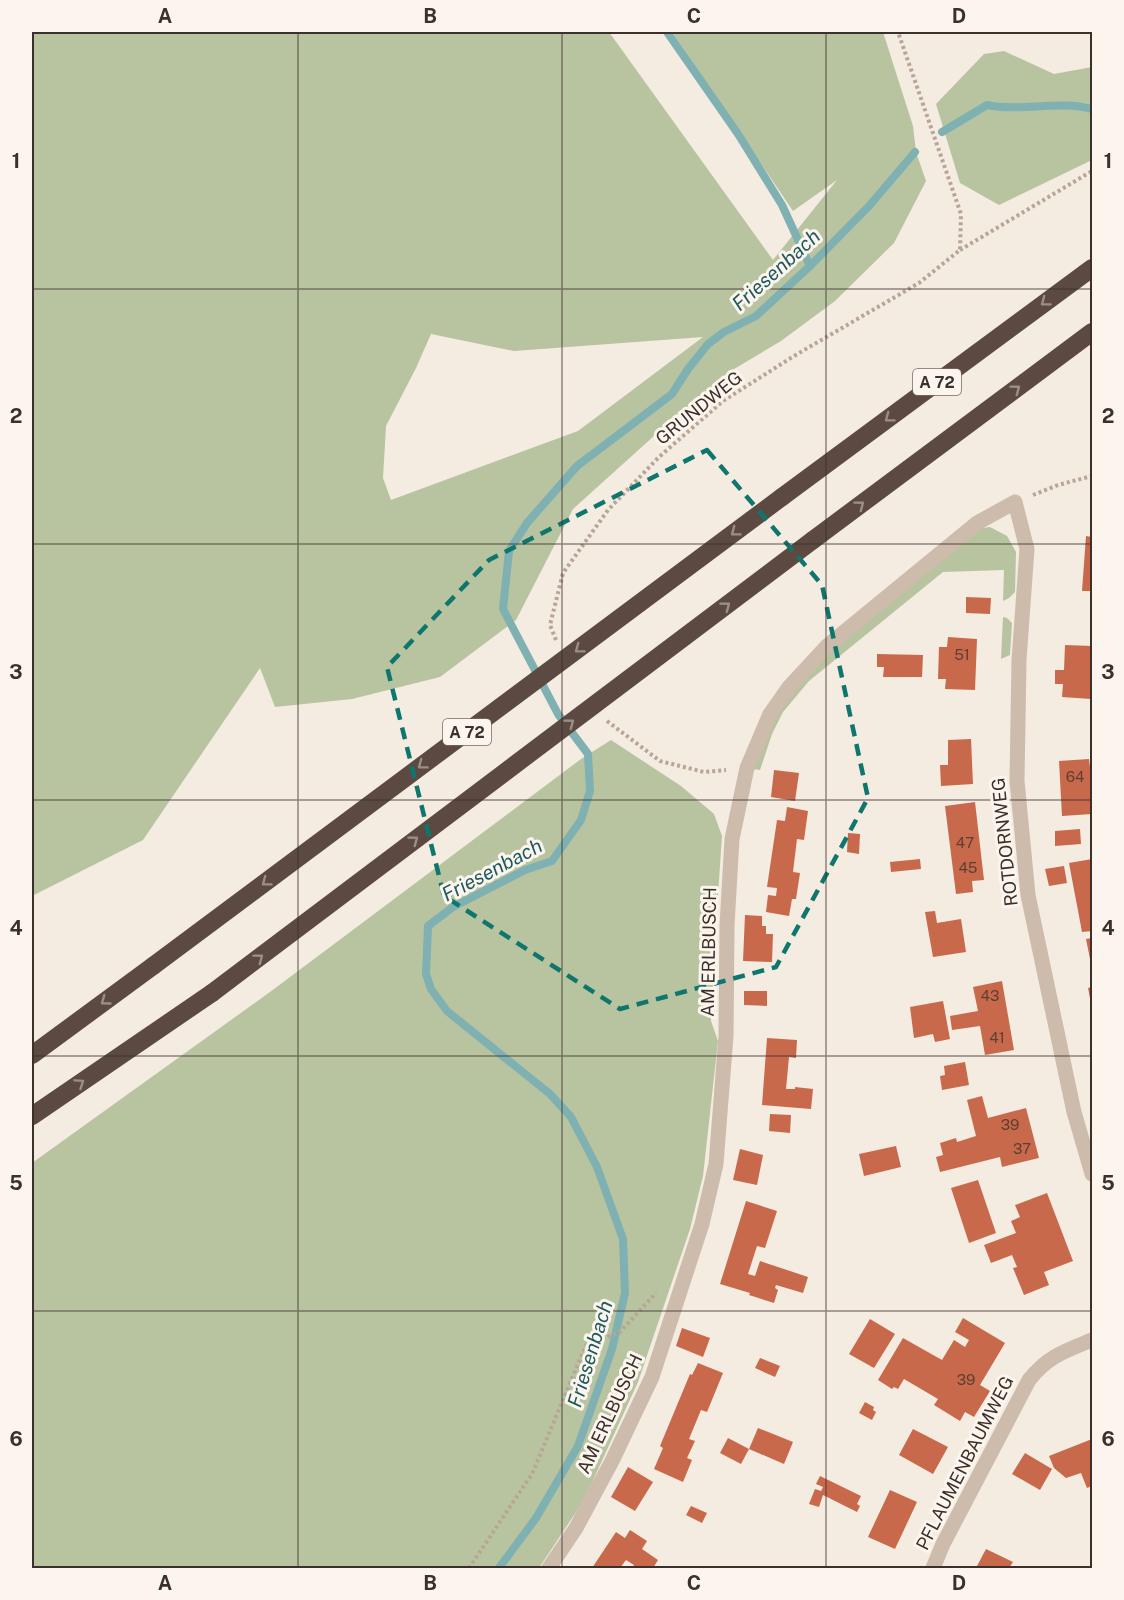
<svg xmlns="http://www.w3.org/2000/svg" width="1124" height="1600" font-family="'Public Sans',sans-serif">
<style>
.green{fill:#b8c4a0;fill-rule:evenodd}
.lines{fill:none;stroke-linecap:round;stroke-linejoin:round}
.stream{stroke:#7fb0b2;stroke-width:8}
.building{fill:#c8694b}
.path{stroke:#b9a596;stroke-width:4;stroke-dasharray:3 3;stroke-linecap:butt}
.minor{stroke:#cdbbac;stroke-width:15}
.highway{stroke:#5c4a42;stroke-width:18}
.highway-bridge{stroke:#5c4a42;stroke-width:18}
.oneway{stroke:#9c8e87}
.marked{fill:none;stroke:#0f766e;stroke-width:4.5;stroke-dasharray:12 8;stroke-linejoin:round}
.grid{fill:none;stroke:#3b302b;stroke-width:1.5;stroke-opacity:0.55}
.labels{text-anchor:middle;stroke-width:6;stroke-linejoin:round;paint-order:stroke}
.number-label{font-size:15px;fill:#5e3e33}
.shield{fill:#fbf5ee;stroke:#756b66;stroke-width:1.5}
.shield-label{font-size:16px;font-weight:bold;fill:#3b302b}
.street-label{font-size:18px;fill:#3b302b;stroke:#fbf5ee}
.water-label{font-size:20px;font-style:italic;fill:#1f5a5e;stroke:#fbf5ee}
.neatline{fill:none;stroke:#3b302b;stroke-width:2}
.grid-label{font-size:20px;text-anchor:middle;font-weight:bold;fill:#3b302b}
</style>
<rect width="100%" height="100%" fill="#f4ebe1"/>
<!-- green -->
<g class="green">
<path d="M32,32h577l164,228 64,-80 -44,31 -121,-179h211l30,94 3,26 10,29 -32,62 -59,58 -54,40 -52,31 -54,45 -102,92 -57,111 -76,57 -88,22 -77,8 -15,-39 -117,172 -111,56zM431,334l83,17 189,-14 -125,94 -187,69 -8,-22 3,-52 30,-58z"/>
<polygon points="1004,51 1054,74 1092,67 1092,160 999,205 960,183 936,104 984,54"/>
<polygon points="990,527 1007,536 1016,552 1015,592 1009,598 1003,601 1004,570 943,572 809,681 783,712 772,734 760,770 753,769 774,713 829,649 975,529"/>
<polygon points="1003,617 1007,618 1012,623 1010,655 1001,659"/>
<polygon points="611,740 681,786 714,814 722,836 716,924 711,1021 718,1041 703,1176 690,1229 638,1382 584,1500 539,1568 32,1568 32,1163 270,992 581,759"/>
</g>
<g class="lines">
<!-- stream -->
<g class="stream">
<polyline points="667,32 738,134 782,205 810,266"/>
<path d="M942,132l45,-27c35,7 71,-5 105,4"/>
<polyline points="499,1568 536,1518 578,1446 612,1349 625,1293 623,1239 597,1167 571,1117 550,1094 447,1011 431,989 426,974 428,926 453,907 525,870 552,861 581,820 590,791 588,754 558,714 503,609 509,551 527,523 577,466 672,394 688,369 708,344 724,332 756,316 810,266 869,206 915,152"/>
</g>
</g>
<!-- building -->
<g class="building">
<polygon points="1086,536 1092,537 1092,591 1082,591"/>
<polygon points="966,597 991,598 990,614 966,613"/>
<polygon points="948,637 977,639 975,690 945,689 946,679 938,679 939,647 947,647"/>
<polygon points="1065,645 1092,646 1091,699 1062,697 1063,684 1055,684 1055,670 1064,670"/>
<polygon points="877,654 923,655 922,677 883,677 884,667 877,667"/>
<polygon points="971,739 973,784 941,786 940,765 948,765 948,740"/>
<polygon points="1089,759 1090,767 1092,767 1092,814 1062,816 1059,761"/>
<polygon points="774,770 799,773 795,801 771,797"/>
<polygon points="975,802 984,880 972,881 973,892 956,894 945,806"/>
<polygon points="787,807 808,811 804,840 797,839 793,872 800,873 796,899 792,899 789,916 766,912 768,895 776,896 777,888 767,887 777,820 785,821"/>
<polygon points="1080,829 1081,844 1055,846 1055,831"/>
<polygon points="848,833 860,834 859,854 847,852"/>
<polygon points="920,859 921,869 891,872 890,862"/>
<polygon points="1092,859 1092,931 1082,932 1069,863"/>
<polygon points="1064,866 1067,883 1049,886 1045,869"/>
<polygon points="935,911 937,923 961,919 966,952 933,957 925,912"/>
<polygon points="745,915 762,916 762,926 766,926 766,934 773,934 772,962 743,961"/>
<polygon points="1092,938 1092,959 1090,959 1086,939"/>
<polygon points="1002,981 1014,1050 985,1055 980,1026 952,1030 950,1016 978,1011 973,987"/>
<polygon points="1092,987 1092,1004 1091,1004 1088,988"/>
<polygon points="744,991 767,991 767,1006 744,1005"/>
<polygon points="943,1001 950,1039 935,1042 933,1034 914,1038 910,1007"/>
<polygon points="767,1038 797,1040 796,1058 789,1057 786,1089 795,1089 795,1087 813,1089 811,1109 762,1105"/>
<polygon points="965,1062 969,1085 942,1090 940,1076 945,1075 944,1066"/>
<polygon points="982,1096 988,1118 1026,1108 1039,1158 1002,1167 1000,1157 940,1172 936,1157 943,1155 940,1143 956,1138 957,1142 976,1136 967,1100"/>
<polygon points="770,1114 791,1115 790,1133 769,1131"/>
<polygon points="896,1146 901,1167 864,1176 859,1154"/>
<polygon points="740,1149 763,1155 757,1185 733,1180"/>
<polygon points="978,1180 996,1233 969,1243 951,1188"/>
<polygon points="1047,1193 1073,1261 1044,1272 1049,1285 1024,1295 1013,1268 1017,1267 1012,1255 991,1263 984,1245 1016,1233 1011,1221 1020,1217 1015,1205"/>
<polygon points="746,1201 777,1211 765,1248 757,1246 748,1274 755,1276 760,1261 808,1277 803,1293 776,1285 775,1288 778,1290 774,1303 749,1295 750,1293 720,1284"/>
<polygon points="963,1318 1005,1343 980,1385 990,1391 974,1417 965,1412 960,1421 934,1405 938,1399 904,1379 898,1389 894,1387 892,1389 878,1380 903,1338 942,1360 954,1340 965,1347 969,1340 955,1332"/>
<polygon points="870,1319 895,1334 874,1368 849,1354"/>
<polygon points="682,1328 710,1338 703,1357 676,1346"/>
<polygon points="760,1358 780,1366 775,1377 755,1368"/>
<polygon points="698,1363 723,1373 707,1412 701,1410 689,1439 695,1441 687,1458 692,1460 683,1482 654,1469 663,1448 660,1446 690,1374 692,1375"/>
<polygon points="865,1402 874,1407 873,1410 876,1412 872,1420 859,1413"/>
<polygon points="758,1428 793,1442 784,1464 749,1449"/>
<polygon points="913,1429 948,1447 933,1474 899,1455"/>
<polygon points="728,1438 749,1449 741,1464 720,1453"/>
<polygon points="1092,1439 1092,1486 1087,1488 1081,1473 1066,1478 1054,1468 1049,1456"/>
<polygon points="1025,1453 1052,1469 1040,1490 1012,1474"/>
<polygon points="628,1467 653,1482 635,1511 611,1497"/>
<polygon points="820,1476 861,1496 857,1504 860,1506 857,1512 823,1495 819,1507 809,1504 815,1489 821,1491 823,1487 816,1484"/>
<polygon points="890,1490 917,1502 895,1549 868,1537"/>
<polygon points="691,1506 707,1513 702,1523 686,1515"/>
<polygon points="630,1530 647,1541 642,1549 658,1560 653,1568 632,1568 634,1565 626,1560 620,1568 592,1568 616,1532 625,1538"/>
<polygon points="986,1549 1013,1562 1009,1568 976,1568"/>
</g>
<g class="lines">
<!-- path -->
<g class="path">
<polyline points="960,250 1092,171"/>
<polyline points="1033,495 1058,485 1092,476"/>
<polyline points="556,640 550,625 563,573 608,510 659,457 723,401 794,356 919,283 960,250 961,214 898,32"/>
<polyline points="607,721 660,761 704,772 726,770"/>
<polyline points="469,1568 532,1474 586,1345 620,1332 656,1293"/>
</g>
<!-- minor -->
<g class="minor">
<polyline points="549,1568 576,1528 612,1461 652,1377 702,1224 716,1164 726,1036 727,925 732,839 747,768 770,714 789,687 827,646 977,523 1015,502 1027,549 1019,660 1017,781 1028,895 1074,1112 1092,1174"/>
<path d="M933,1568l10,-24 86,-164c19,-24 36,-29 63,-40"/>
</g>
<!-- highway -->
<g class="highway">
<polyline points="782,497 1092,268"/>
<polyline points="813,540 1092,332"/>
<polyline points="32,1055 153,966"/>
<polyline points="32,1116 212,993"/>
</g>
<!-- highway-bridge -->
<g class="highway-bridge">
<polyline points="153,966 782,497"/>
<polyline points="212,993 813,540"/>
</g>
</g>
<!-- one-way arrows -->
<defs><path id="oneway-chevron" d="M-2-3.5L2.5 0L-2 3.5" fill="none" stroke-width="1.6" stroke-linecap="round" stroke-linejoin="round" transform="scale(1.5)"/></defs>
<g class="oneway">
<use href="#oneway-chevron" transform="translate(1045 302) rotate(143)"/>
<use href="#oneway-chevron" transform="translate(1016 389) rotate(-37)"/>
<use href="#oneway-chevron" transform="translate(889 418) rotate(143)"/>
<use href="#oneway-chevron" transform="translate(860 505) rotate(-37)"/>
<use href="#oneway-chevron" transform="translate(735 532) rotate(143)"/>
<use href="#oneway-chevron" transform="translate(726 606) rotate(-37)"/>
<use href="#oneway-chevron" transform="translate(579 649) rotate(143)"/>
<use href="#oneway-chevron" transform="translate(570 723) rotate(-37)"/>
<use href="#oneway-chevron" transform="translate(422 765) rotate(143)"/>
<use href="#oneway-chevron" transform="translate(414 840) rotate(-37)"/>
<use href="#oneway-chevron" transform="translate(266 882) rotate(143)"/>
<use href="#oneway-chevron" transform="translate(259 958) rotate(-37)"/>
<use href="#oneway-chevron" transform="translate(105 1001) rotate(144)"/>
<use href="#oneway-chevron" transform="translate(80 1083) rotate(-34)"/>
</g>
<!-- marked area -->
<path class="marked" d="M707,450l115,135 46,213 -92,169 -156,42 -176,-113 -57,-229 102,-107z"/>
<!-- grid -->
<path class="grid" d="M298,32v1536M562,32v1536M826,32v1536M32,289h1060M32,544h1060M32,800h1060M32,1056h1060M32,1311h1060"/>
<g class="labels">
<!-- number labels -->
<g class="number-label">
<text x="962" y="660">51</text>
<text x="1075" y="782">64</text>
<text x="965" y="848">47</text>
<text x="968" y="873">45</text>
<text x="990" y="1001">43</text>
<text x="997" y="1043">41</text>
<text x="1010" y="1130">39</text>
<text x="1022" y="1154">37</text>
<text x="966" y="1385">39</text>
</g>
<!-- shield labels -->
<g class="shield">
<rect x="913" y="369" width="48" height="26" rx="4.5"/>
<rect x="443" y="719" width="48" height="26" rx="4.5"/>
</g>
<g class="shield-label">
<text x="937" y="388">A 72</text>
<text x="467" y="738">A 72</text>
</g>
<!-- street labels -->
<g class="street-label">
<text transform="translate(699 408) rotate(-39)" y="6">GRUNDWEG</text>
<text transform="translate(1005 842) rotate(-96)" y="6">ROTDORNWEG</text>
<text transform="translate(709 952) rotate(-89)" y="6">AM ERLBUSCH</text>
<text transform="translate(610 1414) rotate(-65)" y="6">AM ERLBUSCH</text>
<text transform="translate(965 1463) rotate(-63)" y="6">PFLAUMENBAUMWEG</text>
</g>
<!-- water labels -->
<g class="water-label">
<text transform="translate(776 270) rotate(-42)" y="7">Friesenbach</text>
<text transform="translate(492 870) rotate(-28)" y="7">Friesenbach</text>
<text transform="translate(590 1354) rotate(-73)" y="7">Friesenbach</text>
</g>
</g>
<!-- border -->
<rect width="1124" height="1600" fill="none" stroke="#fbf5ee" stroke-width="66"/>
<rect x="33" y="33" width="1058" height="1534" class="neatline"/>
<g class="grid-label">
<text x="165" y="23">A</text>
<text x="430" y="23">B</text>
<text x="694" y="23">C</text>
<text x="959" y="23">D</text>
<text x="16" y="168">1</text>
<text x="1108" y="168">1</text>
<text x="16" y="423">2</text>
<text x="1108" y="423">2</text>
<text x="16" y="679">3</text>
<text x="1108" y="679">3</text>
<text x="16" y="935">4</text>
<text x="1108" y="935">4</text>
<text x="16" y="1190">5</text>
<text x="1108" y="1190">5</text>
<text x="16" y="1446">6</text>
<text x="1108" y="1446">6</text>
<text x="165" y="1590">A</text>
<text x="430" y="1590">B</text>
<text x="694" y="1590">C</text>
<text x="959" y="1590">D</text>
</g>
</svg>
